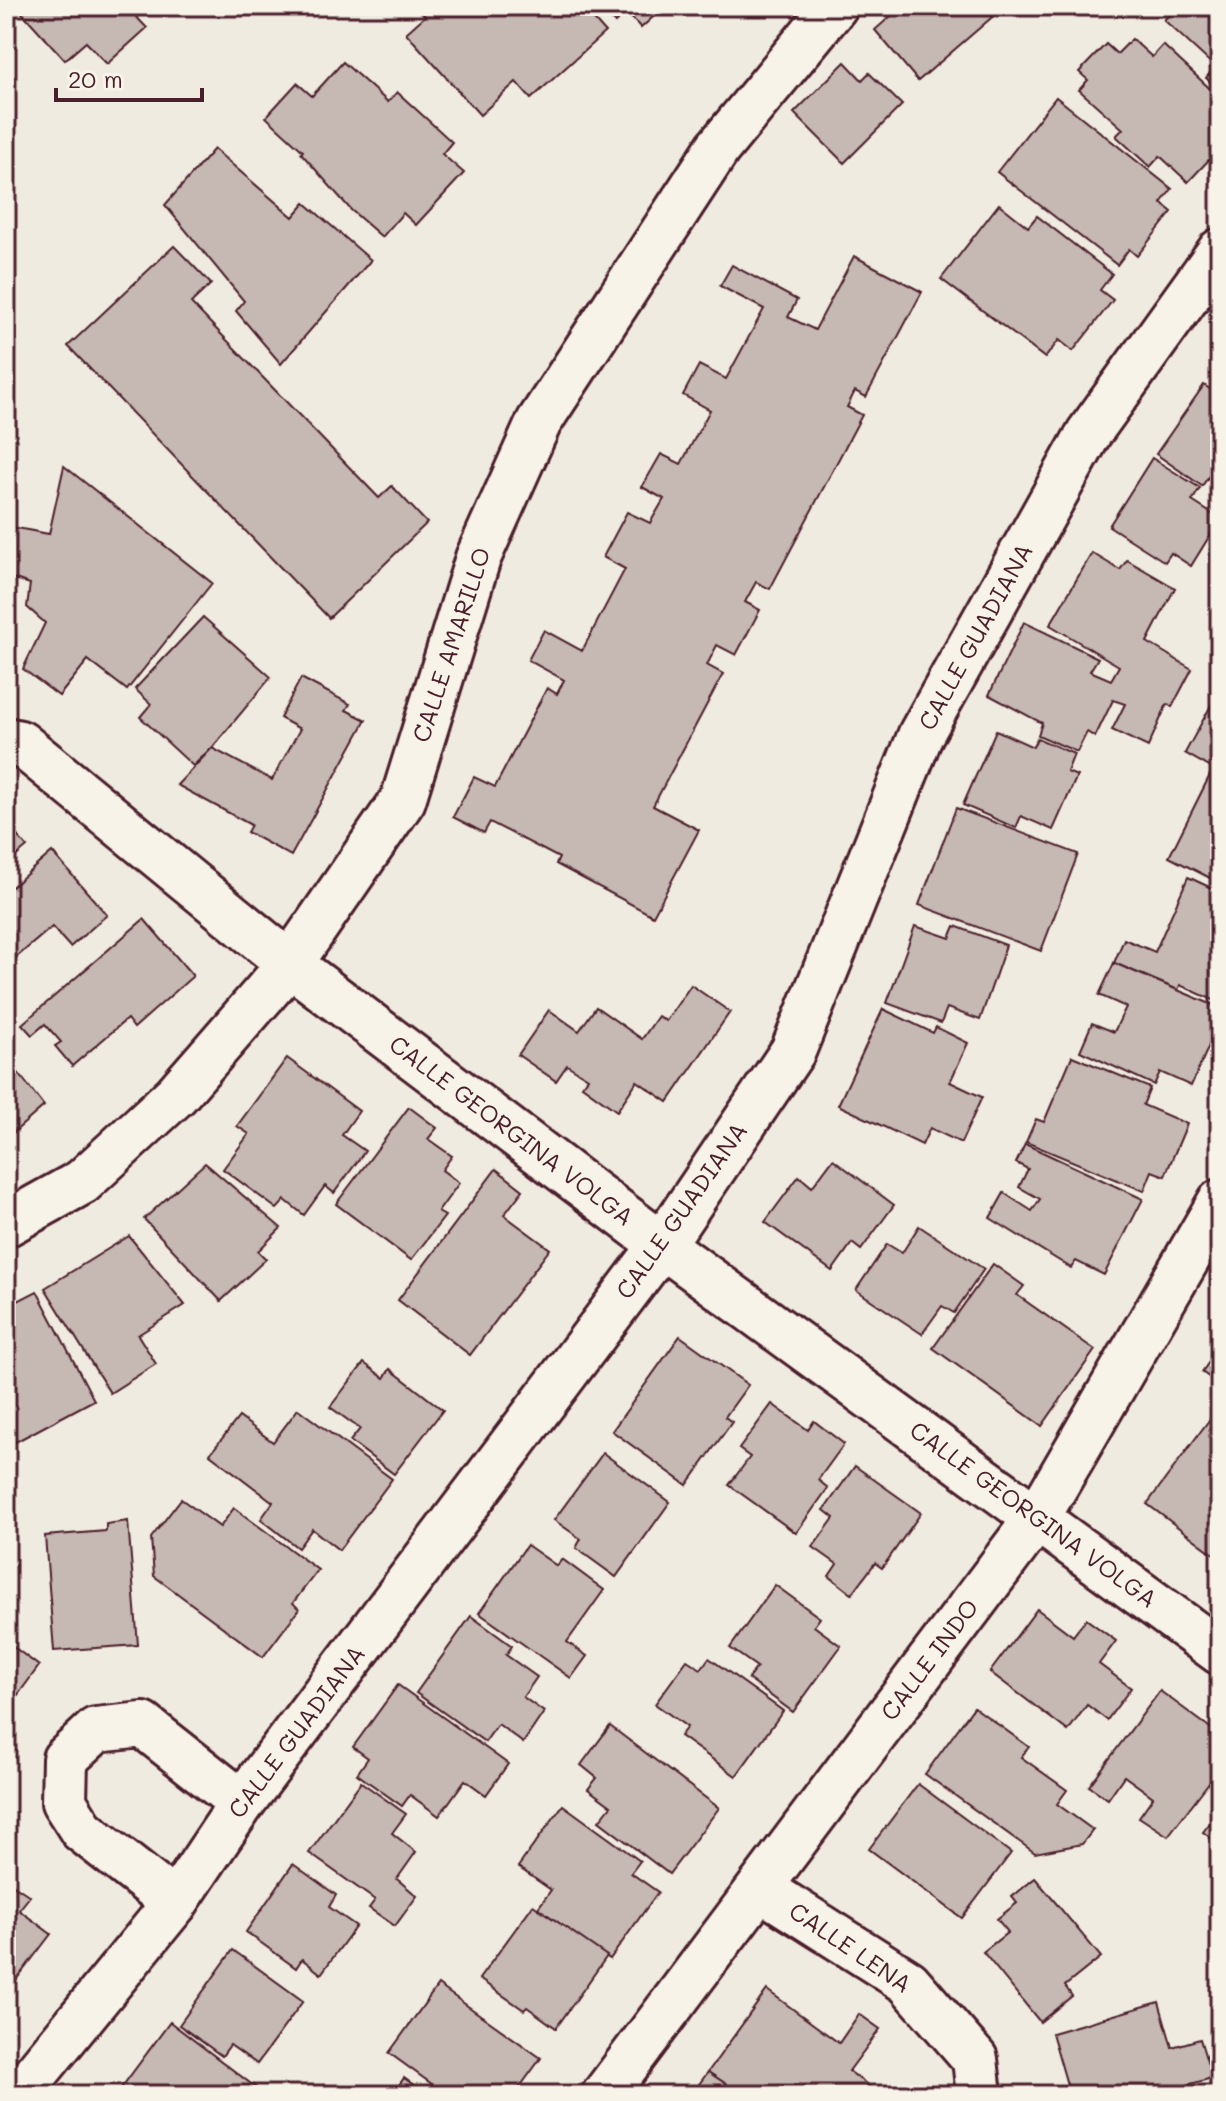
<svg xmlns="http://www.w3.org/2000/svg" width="1226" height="2101" font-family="Mali,sans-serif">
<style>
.building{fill:#c6b8b3;stroke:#4a1f2b;stroke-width:2}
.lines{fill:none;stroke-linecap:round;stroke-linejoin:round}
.minor-casing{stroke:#4a1f2b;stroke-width:50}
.minor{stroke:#f7f3e8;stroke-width:44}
.labels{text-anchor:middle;stroke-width:6;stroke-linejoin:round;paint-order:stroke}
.street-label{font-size:24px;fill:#4a1f2b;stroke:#f7f3e8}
</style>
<rect width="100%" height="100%" fill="#f0ebe0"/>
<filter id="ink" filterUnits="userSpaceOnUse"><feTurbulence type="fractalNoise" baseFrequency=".0125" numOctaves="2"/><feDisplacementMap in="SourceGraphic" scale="16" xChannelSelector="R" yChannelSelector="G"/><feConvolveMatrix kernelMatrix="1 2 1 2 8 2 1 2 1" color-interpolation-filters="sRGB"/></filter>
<g filter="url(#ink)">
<!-- building -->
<g class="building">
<polygon points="16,6 126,6 147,28 107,64 86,42 65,60"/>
<polygon points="416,6 582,6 605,32 531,99 516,82 480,115 406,33 425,16"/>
<polygon points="599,6 665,6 641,28 626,12 615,23"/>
<polygon points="902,6 1005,6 918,81 875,30"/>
<polygon points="1177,6 1220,6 1220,91 1206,78 1215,67 1164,20"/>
<polygon points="1132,39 1152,57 1163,45 1220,98 1220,148 1188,182 1160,156 1150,167 1116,136 1123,129 1079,90 1088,80 1079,72 1106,44 1117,54"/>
<polygon points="343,62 388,102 397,92 452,142 442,154 464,173 416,225 403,213 382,237 351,210 301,153 303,151 266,117 297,83 312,96"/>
<polygon points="845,62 862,80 869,73 902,105 844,163 794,113"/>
<polygon points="1056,97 1172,189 1161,203 1172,212 1137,256 1129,249 1117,265 997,172"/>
<polygon points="214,149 293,217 305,203 371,260 281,364 236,311 244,301 165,205"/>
<polygon points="999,204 1028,227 1037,216 1112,274 1100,290 1113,300 1073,351 1059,340 1045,358 941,279"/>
<polygon points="174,246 211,284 191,303 379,498 392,486 427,523 329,618 68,346"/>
<polygon points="854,256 922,292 866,397 855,391 847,407 862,415 770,589 756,582 745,602 760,610 736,655 717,645 707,665 723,674 653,806 699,830 653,916 556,864 559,858 490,822 484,833 453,817 474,777 495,787 547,688 557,694 564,680 528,660 544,630 582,651 625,569 603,557 627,512 650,523 664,499 642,487 661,454 681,464 710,410 683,395 699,365 726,379 764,309 720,286 732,265 797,300 788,317 815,330"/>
<polygon points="1204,385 1220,396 1220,479 1211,473 1202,486 1156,454"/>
<polygon points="1152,458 1200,488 1192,501 1220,519 1191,566 1171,553 1165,562 1109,526"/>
<polygon points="64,466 212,583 127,690 88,660 59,696 23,669 45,623 27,607 30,584 6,576 6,526 49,534"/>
<polygon points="1092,553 1120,570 1127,560 1175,588 1147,642 1192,669 1172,707 1167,704 1148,747 1112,730 1125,704 1113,700 1095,737 1087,732 1077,752 1038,735 1042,723 989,695 1024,622 1098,658 1090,671 1111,680 1119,666 1050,625"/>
<polygon points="203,617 271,677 212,748 193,766 140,717 151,704 135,689"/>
<polygon points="301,678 350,704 346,710 366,720 291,856 247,832 251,825 177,785 212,748 272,780 300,729 280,718"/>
<polygon points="1220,689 1220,773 1185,753"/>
<polygon points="996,730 1033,747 1037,738 1074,754 1067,772 1077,776 1053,830 1021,816 1016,828 963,805"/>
<polygon points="1211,773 1220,778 1220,883 1169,857"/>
<polygon points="956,808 1078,854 1041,951 919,905"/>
<polygon points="6,823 27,847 6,865"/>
<polygon points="52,852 107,915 70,947 52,927 6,966 6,892"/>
<polygon points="1188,877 1220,892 1220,1003 1180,985 1178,990 1114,963 1124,939 1155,952"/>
<polygon points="144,919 193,976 134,1028 127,1019 72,1066 55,1046 61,1042 45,1024 32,1035 22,1024"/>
<polygon points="915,926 950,938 955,926 1006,945 980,1020 947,1008 941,1023 887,1003"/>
<polygon points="1114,963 1220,1008 1220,1021 1191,1086 1160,1072 1154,1085 1080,1051 1092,1023 1114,1032 1126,1007 1099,995"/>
<polygon points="691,985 730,1012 668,1102 637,1081 617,1111 582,1086 588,1078 567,1065 556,1081 518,1055 549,1010 579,1031 596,1007 642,1039 658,1016 666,1021"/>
<polygon points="883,1009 933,1033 936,1027 968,1043 950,1082 982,1097 961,1143 930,1128 922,1145 838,1105"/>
<polygon points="1072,1056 1150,1088 1143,1105 1187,1124 1165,1176 1152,1171 1144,1191 1026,1142 1036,1119 1044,1122"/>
<polygon points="6,1057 44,1106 6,1139"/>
<polygon points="287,1058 359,1111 342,1135 365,1151 334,1193 325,1186 304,1215 285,1200 277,1209 223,1169 249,1134 237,1126"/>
<polygon points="409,1107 437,1128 428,1139 452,1156 442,1170 459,1183 438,1212 445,1216 411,1260 336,1204"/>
<polygon points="1025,1144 1143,1199 1104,1275 1076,1261 1071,1268 990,1218 1004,1193 1032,1211 1040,1199 1019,1187 1028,1169 1016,1163"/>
<polygon points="833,1159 894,1205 861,1250 852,1243 832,1271 765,1222 799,1176 812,1187"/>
<polygon points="205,1163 281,1228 258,1251 266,1259 221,1301 144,1219"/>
<polygon points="496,1169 523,1190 504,1215 550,1249 470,1355 398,1300"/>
<polygon points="919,1226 984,1269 954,1313 942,1306 922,1334 856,1290 887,1244 902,1253"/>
<polygon points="129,1236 185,1305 138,1335 156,1364 110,1393 45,1288"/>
<polygon points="993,1264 1024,1286 1017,1295 1095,1350 1042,1426 933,1348"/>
<polygon points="37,1291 94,1400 6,1447 6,1307"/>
<polygon points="680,1336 748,1385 725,1417 732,1422 687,1485 612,1431"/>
<polygon points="1220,1346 1220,1374 1214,1381 1202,1372"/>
<polygon points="364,1363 384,1378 390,1369 443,1410 394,1474 350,1441 360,1429 330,1407"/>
<polygon points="772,1404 808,1430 814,1421 844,1444 818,1480 828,1488 796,1533 729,1485 750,1457 739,1449"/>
<polygon points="298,1409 392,1479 339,1550 312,1529 298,1548 261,1519 273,1502 210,1454 239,1417 273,1442"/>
<polygon points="1215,1412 1220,1415 1220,1545 1214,1554 1147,1504"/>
<polygon points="603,1453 670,1502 616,1577 576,1548 581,1539 554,1520"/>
<polygon points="855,1466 921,1513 882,1568 875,1563 852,1594 829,1576 837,1564 813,1547 834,1518 824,1510"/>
<polygon points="181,1499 220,1527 234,1508 318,1570 293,1603 299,1609 263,1657 154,1576 151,1538"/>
<polygon points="128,1521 138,1645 54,1651 45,1536 106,1531 106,1524"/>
<polygon points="527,1545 557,1566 562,1559 604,1590 567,1642 587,1656 571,1678 479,1613"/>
<polygon points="775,1585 820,1618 814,1626 841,1646 793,1712 748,1679 757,1667 730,1648"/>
<polygon points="1037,1609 1073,1636 1086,1619 1116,1641 1099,1664 1131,1688 1107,1720 1087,1705 1068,1731 990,1672"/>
<polygon points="471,1616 512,1646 506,1655 537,1677 523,1697 544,1712 523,1743 498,1724 485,1742 416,1693"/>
<polygon points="6,1635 10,1637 7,1642 39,1666 6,1711"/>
<polygon points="709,1658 783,1711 736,1776 680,1736 687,1727 655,1704 687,1660 701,1669"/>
<polygon points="398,1685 508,1764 486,1795 465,1780 439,1816 410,1795 402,1806 357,1774 368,1758 353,1747"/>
<polygon points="1160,1691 1220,1735 1220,1774 1216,1779 1213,1777 1168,1836 1139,1817 1153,1797 1124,1776 1108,1799 1089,1786"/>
<polygon points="974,1707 1029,1747 1021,1757 1067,1790 1057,1804 1093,1830 1082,1844 1035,1853 925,1774"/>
<polygon points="610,1726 719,1808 669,1874 599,1821 611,1806 588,1789 597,1778 581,1765"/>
<polygon points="361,1782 406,1814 392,1833 416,1852 397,1879 417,1896 395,1926 369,1908 375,1900 309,1853"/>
<polygon points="918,1784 1011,1853 962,1918 869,1849"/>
<polygon points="563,1805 640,1861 631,1873 658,1892 610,1959 538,1908 551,1890 518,1867"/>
<polygon points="1220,1810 1220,1845 1203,1832"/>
<polygon points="293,1864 336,1895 329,1907 356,1926 321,1974 302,1959 296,1968 246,1932"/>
<polygon points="1035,1878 1101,1957 1065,1986 1072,1996 1040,2022 983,1952 1008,1932 997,1919 1017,1903 1012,1897"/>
<polygon points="6,1880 30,1896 19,1910 51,1934 6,1993"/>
<polygon points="533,1905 607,1956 556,2028 527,2007 524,2010 479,1979"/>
<polygon points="233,1950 303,2001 257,2064 230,2045 222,2056 179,2025"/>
<polygon points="438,1985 541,2058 514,2095 447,2095 389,2053"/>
<polygon points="767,1990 839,2043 859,2014 880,2029 849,2071 881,2095 743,2095 708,2072"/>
<polygon points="1159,2002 1172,2047 1200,2039 1212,2078 1152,2095 1070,2095 1052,2033"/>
<polygon points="170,2022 259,2090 255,2095 116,2095"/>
<polygon points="708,2072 743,2095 691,2095"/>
<polygon points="404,2078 428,2095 392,2095"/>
</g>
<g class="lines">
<defs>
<g id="minor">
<polyline points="6,740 20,743 290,964 662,1245 1220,1652"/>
<polyline points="6,1224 82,1182 176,1095 290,964 403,800 478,558 539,422 718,148 835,6"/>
<polyline points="760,1888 908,1982 975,2059 979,2095"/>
<polyline points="175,1903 82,1830 64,1802 65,1759 96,1730 143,1725 242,1803"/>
<polyline points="18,2095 175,1903 242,1803 662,1245 793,1051 921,734 1089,433 1220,251"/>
<polyline points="604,2095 1037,1518 1220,1202"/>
</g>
</defs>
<!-- minor casing -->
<use href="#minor" class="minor-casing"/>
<!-- minor -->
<use href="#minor" class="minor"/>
</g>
</g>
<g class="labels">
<!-- street labels -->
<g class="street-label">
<text transform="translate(976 637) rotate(-61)" y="8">CALLE GUADIANA</text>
<text transform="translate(452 645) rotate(-72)" y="8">CALLE AMARILLO</text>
<text transform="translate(511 1131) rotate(37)" y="8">CALLE GEORGINA VOLGA</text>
<text transform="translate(682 1211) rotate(-55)" y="8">CALLE GUADIANA</text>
<text transform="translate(1033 1515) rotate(36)" y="8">CALLE GEORGINA VOLGA</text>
<text transform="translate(930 1660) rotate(-53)" y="8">CALLE INDO</text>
<text transform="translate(297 1732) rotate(-53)" y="8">CALLE GUADIANA</text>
<text transform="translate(850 1948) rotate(34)" y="8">CALLE LENA</text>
</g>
</g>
<!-- margin -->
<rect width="1226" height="2101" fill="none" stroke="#f7f3e8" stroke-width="32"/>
<rect x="16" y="16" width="1194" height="2069" fill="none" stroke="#4a1f2b" stroke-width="3" filter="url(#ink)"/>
<!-- scale -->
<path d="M56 88v12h146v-12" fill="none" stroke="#4a1f2b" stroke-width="4"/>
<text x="68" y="88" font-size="24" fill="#4a1f2b" stroke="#f7f3e8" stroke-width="6" paint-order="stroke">20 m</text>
</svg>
